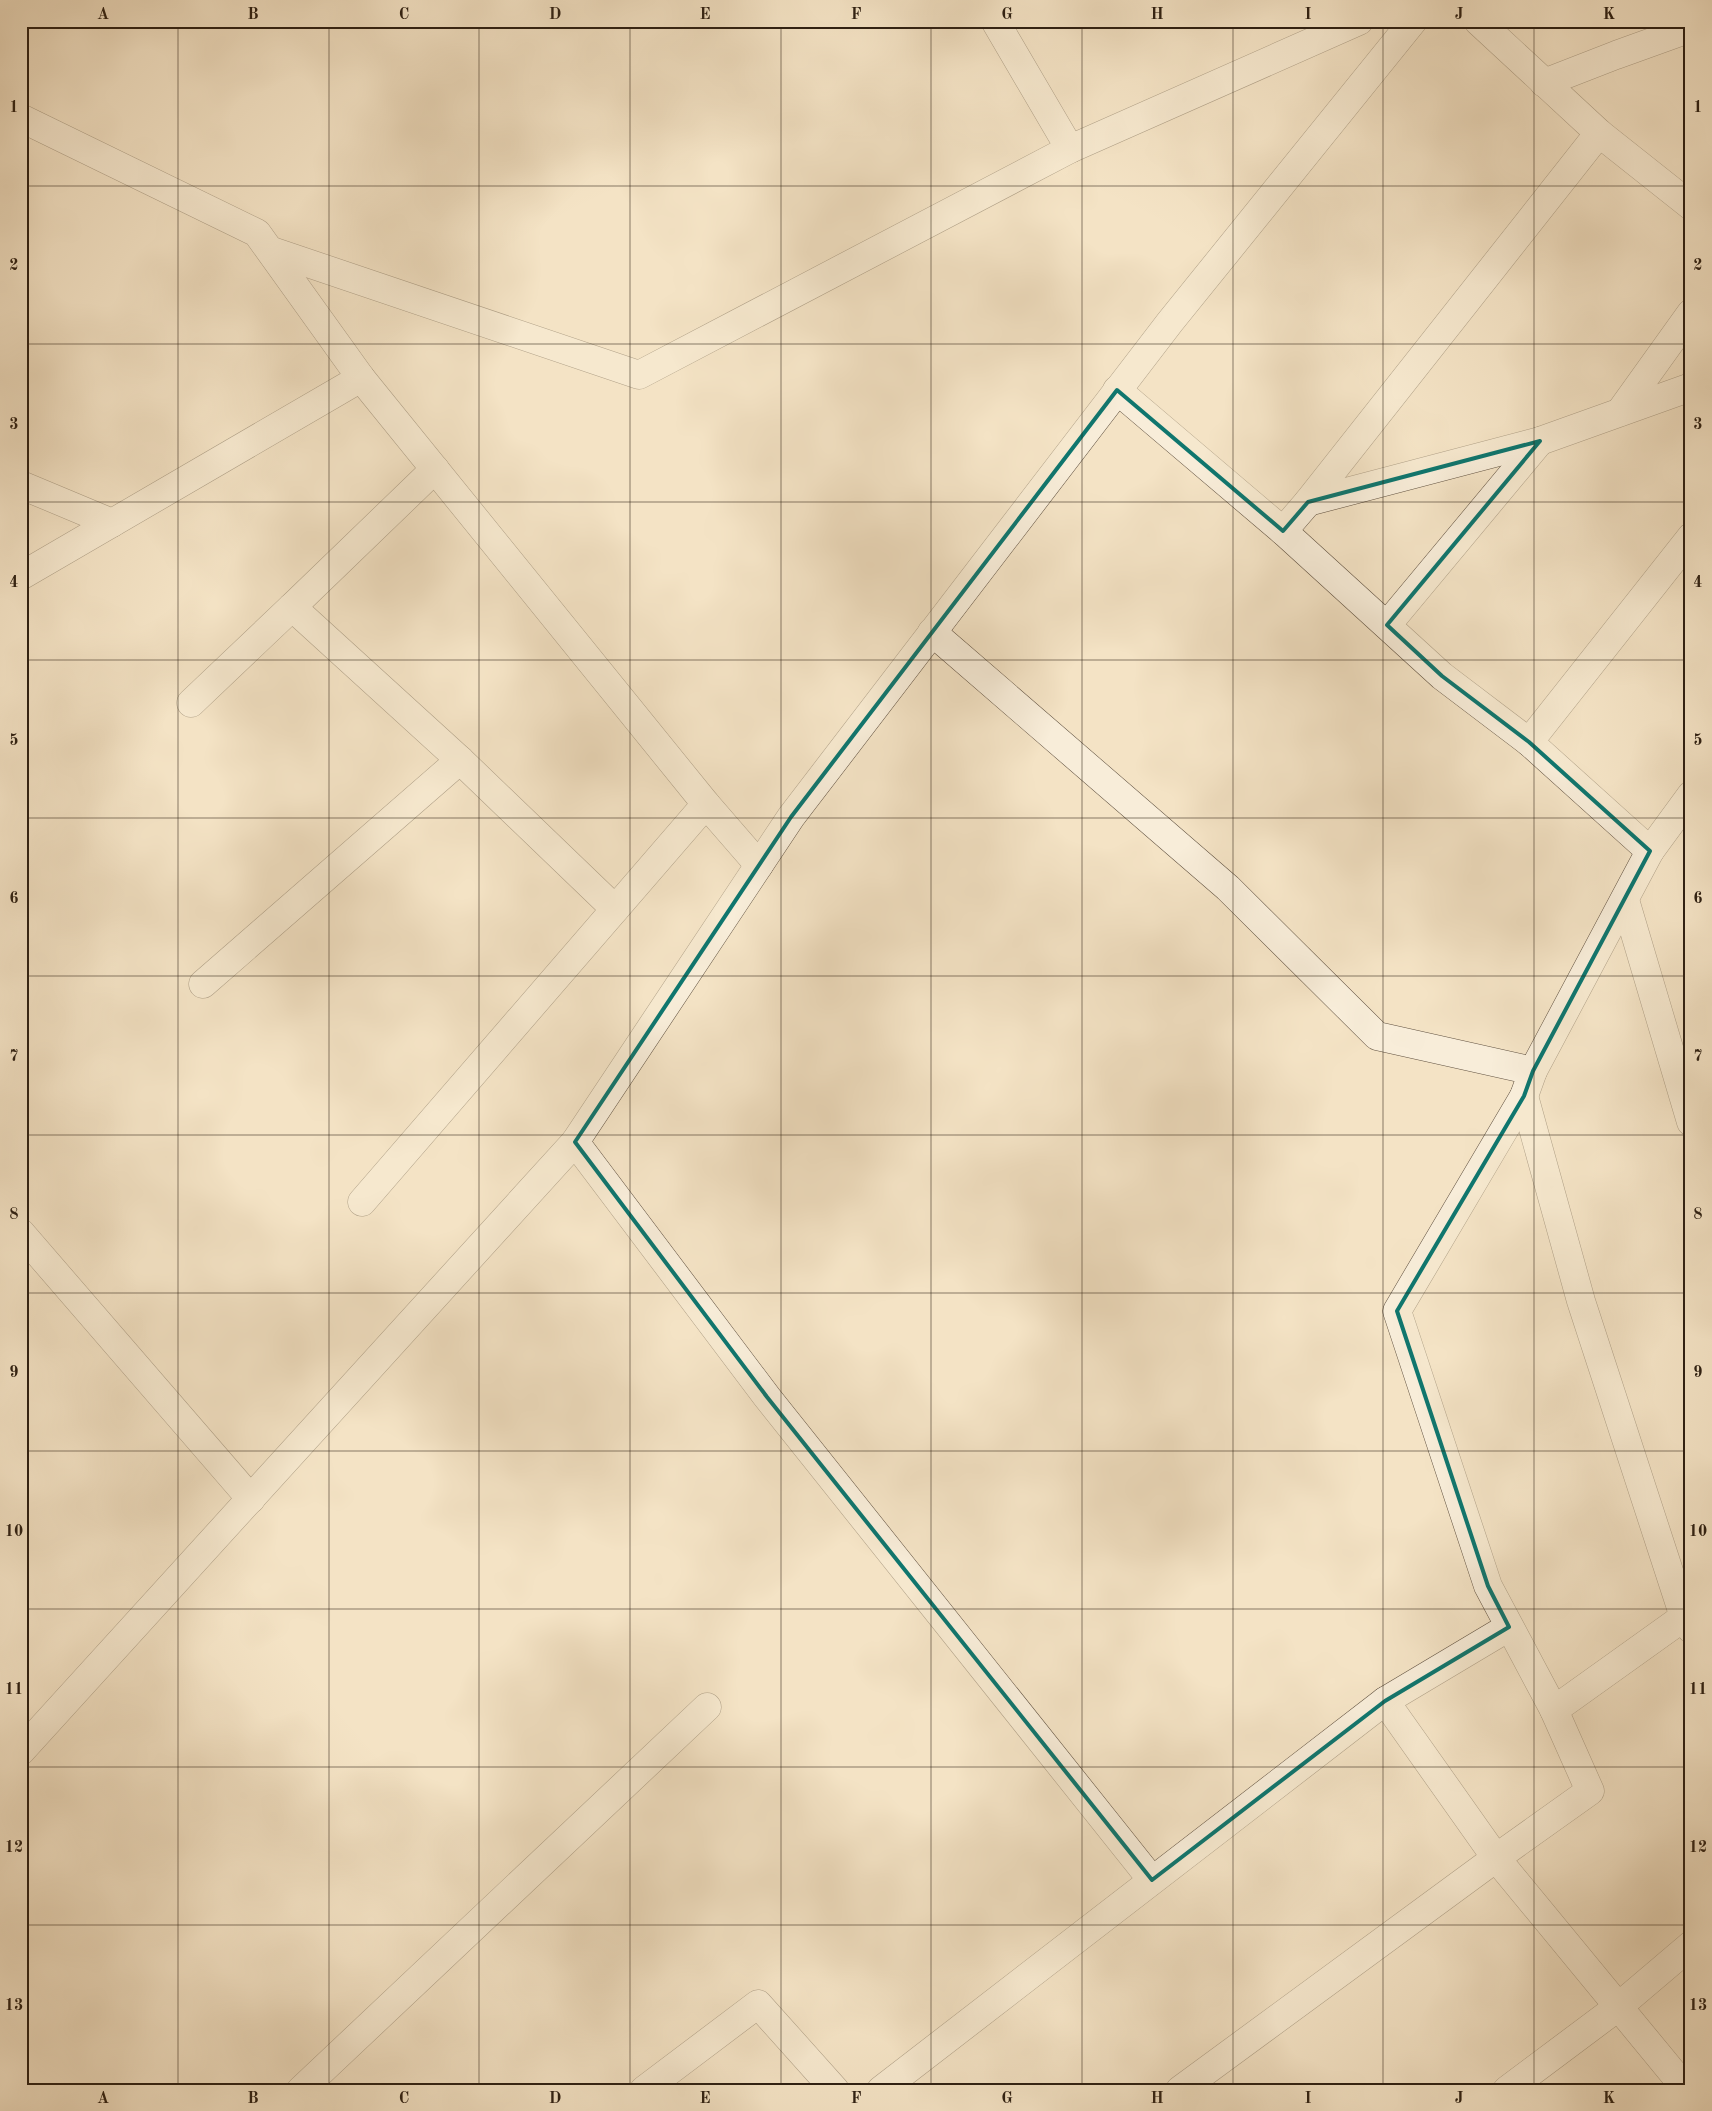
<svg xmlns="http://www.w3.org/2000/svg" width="1712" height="2111" font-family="'Old Standard TT',serif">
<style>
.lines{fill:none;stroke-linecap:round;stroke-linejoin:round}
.street-casing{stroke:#605140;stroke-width:29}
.street{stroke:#f8edd9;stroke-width:28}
.marked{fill:none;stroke:#0f766e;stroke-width:4;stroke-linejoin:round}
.grid{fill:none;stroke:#2e2013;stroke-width:1;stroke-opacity:0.55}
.neatline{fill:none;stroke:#2e2013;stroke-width:2}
.grid-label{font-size:16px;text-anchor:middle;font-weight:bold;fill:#2e2013}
</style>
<rect width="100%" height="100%" fill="#f4e3c5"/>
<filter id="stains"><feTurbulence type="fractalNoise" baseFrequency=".004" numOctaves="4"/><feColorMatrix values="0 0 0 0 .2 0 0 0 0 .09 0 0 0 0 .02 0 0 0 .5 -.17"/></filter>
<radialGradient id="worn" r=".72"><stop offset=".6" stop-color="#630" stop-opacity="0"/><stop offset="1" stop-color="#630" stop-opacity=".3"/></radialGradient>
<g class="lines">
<defs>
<g id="street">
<polyline points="995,21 1070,149"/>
<polyline points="1478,21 1599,133"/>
<polyline points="1544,83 1616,55 1691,28"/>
<polyline points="21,118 257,233 361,378 706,804 759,865"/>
<polyline points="272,251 639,375 1070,149 1359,21"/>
<polyline points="1117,390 1283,531"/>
<polyline points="1620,412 1691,313"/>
<polyline points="21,485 112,523"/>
<polyline points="1308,502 1540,441 1691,387"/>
<polyline points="21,576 361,378"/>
<polyline points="1387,625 1540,441"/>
<polyline points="932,632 1228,888 1377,1036 1533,1071"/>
<polyline points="191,703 292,607"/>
<polyline points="1529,742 1691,537"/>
<polyline points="460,760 615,909"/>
<polyline points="1650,851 1691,795"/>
<polyline points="1625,900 1691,1122"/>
<polyline points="203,984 460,760 292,607 435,469"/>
<polyline points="1524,1096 1581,1301 1684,1617 1691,1629"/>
<polyline points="362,1202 706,804"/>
<polyline points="21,1233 251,1499"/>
<polyline points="1385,1701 1509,1627"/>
<polyline points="1554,1710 1488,1586 1397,1311 1524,1096 1533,1071 1650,851 1529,742 1442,676 1283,531 1308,502 1599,133 1691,206"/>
<polyline points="21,1751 575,1142"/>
<polyline points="1152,1880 767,1397 575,1142 791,817 1170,322 1413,21"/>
<polyline points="301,2090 707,1707"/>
<polyline points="644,2090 758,2004 835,2090"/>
<polyline points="881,2090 1385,1701 1496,1858 1590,1791 1554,1710 1691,1612"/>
<polyline points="1180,2090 1496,1858 1687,2090"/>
<polyline points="1507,2090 1618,2007 1691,1945"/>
</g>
</defs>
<!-- street casing -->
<use href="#street" class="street-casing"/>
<!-- street -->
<use href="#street" class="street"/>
</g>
<!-- marked area -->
<path d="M0 0H1712V2111H0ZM1117,390l166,141 25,-29 232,-61 -153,184 55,51 87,66 121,109 -117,220 -9,25 -127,215 91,275 21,41 -124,74 -233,179 -385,-483 -192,-255 216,-325z" fill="#f4e3c5" fill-opacity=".55" fill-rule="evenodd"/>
<path class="marked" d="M1117,390l166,141 25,-29 232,-61 -153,184 55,51 87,66 121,109 -117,220 -9,25 -127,215 91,275 21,41 -124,74 -233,179 -385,-483 -192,-255 216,-325z"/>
<!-- grid -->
<path class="grid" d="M178,21v2069M329,21v2069M479,21v2069M630,21v2069M781,21v2069M931,21v2069M1082,21v2069M1233,21v2069M1383,21v2069M1534,21v2069M21,186h1670M21,344h1670M21,502h1670M21,660h1670M21,818h1670M21,976h1670M21,1135h1670M21,1293h1670M21,1451h1670M21,1609h1670M21,1767h1670M21,1925h1670"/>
<!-- margin -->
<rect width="1712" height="2111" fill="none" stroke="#f4e3c5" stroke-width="55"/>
<rect x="28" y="28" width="1656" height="2056" class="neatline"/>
<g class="grid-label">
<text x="103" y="19">A</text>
<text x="253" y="19">B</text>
<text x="404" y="19">C</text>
<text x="555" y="19">D</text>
<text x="705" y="19">E</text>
<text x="856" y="19">F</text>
<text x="1007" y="19">G</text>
<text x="1157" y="19">H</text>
<text x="1308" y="19">I</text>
<text x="1459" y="19">J</text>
<text x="1609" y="19">K</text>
<text x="14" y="112">1</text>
<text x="1698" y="112">1</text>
<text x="14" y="270">2</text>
<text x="1698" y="270">2</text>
<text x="14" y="429">3</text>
<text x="1698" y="429">3</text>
<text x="14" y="587">4</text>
<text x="1698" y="587">4</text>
<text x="14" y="745">5</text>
<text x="1698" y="745">5</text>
<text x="14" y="903">6</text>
<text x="1698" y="903">6</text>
<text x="14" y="1061">7</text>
<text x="1698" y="1061">7</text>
<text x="14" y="1219">8</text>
<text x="1698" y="1219">8</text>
<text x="14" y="1377">9</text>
<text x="1698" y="1377">9</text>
<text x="14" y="1536">10</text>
<text x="1698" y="1536">10</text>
<text x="14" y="1694">11</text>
<text x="1698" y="1694">11</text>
<text x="14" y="1852">12</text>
<text x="1698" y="1852">12</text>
<text x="14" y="2010">13</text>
<text x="1698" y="2010">13</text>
<text x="103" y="2103">A</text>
<text x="253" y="2103">B</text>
<text x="404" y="2103">C</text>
<text x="555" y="2103">D</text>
<text x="705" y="2103">E</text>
<text x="856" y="2103">F</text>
<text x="1007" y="2103">G</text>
<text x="1157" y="2103">H</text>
<text x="1308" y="2103">I</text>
<text x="1459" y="2103">J</text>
<text x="1609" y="2103">K</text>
</g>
<rect width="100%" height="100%" filter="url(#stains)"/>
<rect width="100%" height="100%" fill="url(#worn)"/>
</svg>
